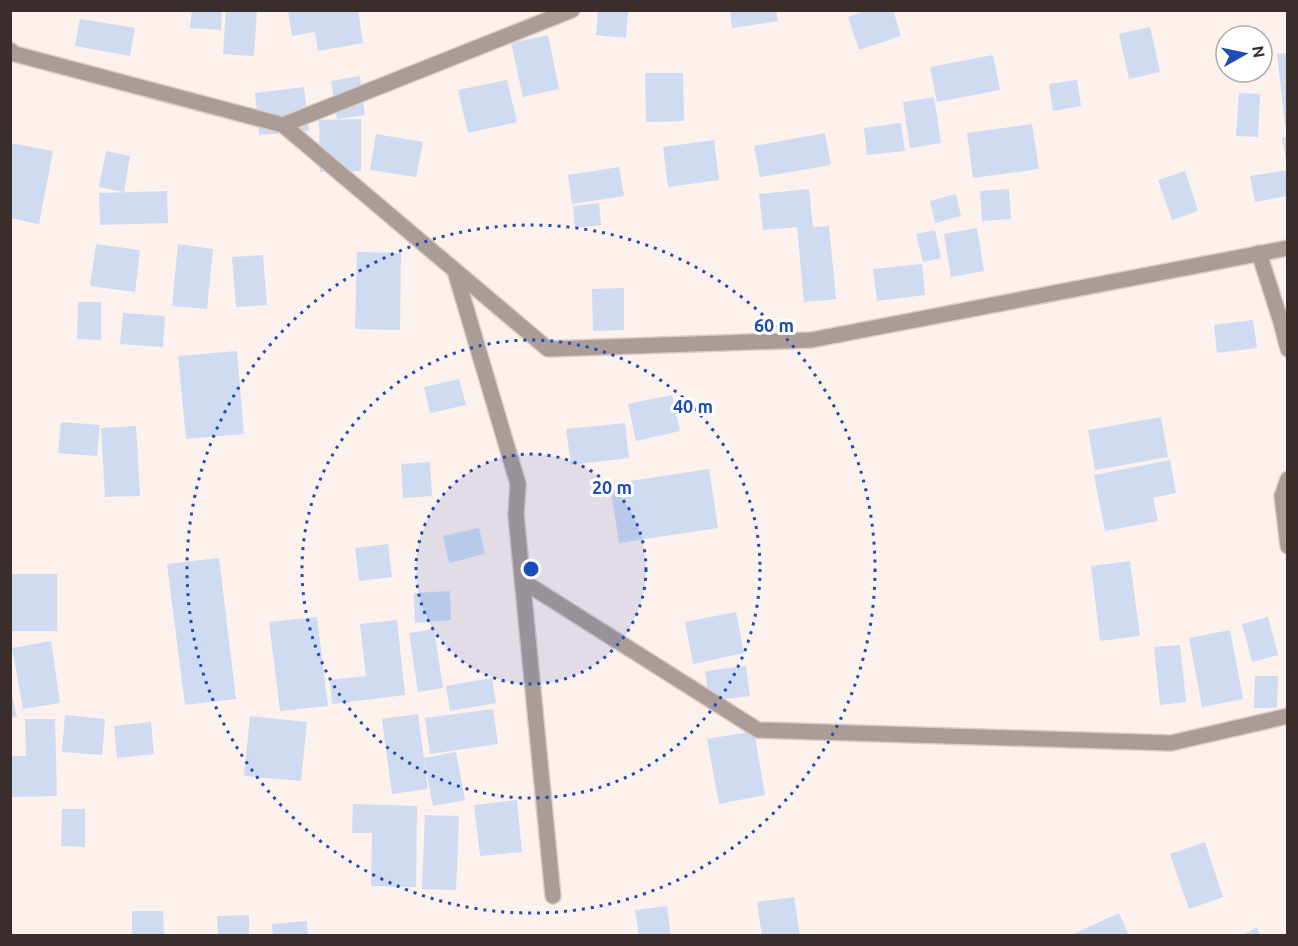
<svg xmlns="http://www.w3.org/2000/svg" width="1298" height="946" font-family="Ubuntu,sans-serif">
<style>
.building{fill:#cfdbf1}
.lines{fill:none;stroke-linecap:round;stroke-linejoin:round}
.minor-casing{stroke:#d9ceca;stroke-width:18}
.minor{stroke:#ab9c98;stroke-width:15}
.ring{fill:none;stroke:#1d4bb8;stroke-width:3;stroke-dasharray:3 6}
.centre{fill:#1d4bb8;stroke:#fff;stroke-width:3}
.ring-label{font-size:18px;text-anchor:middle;font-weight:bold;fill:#1d4bb8;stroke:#fff;stroke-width:6;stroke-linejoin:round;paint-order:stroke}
</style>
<rect width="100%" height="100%" fill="#fcf1ed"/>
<!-- building -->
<g class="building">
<polygon points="192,10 222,10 221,30 190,28"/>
<polygon points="226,10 257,10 254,56 223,54"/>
<polygon points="290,10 358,10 363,43 318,51 315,32 292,36 288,11"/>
<polygon points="598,10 628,12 626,38 596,35"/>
<polygon points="730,10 776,10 778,21 732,28"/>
<polygon points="867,10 893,10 901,36 859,50 848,17"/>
<polygon points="80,19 135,28 130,56 75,46"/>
<polygon points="1150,27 1160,72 1129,79 1119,34"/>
<polygon points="548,35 559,89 523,97 511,43"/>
<polygon points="1288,53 1288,126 1285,126 1277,54"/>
<polygon points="993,55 1000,90 937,102 930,67"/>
<polygon points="645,73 683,73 684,121 646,122"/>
<polygon points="360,76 365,115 337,119 331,81"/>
<polygon points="507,80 517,122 468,133 458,90"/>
<polygon points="1077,80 1081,106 1053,111 1049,84"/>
<polygon points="304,87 309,131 259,135 255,93"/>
<polygon points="1239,93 1260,94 1258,137 1236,136"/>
<polygon points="934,97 941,143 910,148 903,102"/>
<polygon points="361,119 361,171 320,172 319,120"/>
<polygon points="901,123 905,151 867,155 864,128"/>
<polygon points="1032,124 1039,169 973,178 967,133"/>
<polygon points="825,133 831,165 760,177 754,146"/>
<polygon points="376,134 423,142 416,177 370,170"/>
<polygon points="1288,137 1288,160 1286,160 1282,138"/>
<polygon points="714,140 719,180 668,187 663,147"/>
<polygon points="10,143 53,151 39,224 10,218"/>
<polygon points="106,151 130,156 124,192 99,187"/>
<polygon points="619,167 624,196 572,204 568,175"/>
<polygon points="1288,170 1288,196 1255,202 1250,176"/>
<polygon points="1185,171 1198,211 1172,220 1158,180"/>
<polygon points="809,189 813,227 829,226 836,299 804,302 797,227 763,230 759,194"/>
<polygon points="1009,189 1011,219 982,221 980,191"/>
<polygon points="167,191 168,223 100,225 99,193"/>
<polygon points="956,194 961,216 935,223 930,201"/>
<polygon points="599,203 601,225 575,228 573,206"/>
<polygon points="977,228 984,271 951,277 944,234"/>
<polygon points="935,230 941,258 923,262 916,234"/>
<polygon points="96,244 140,250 135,292 90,286"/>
<polygon points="178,244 213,249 207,309 172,306"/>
<polygon points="357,252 401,253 400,330 355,329"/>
<polygon points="263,255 267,305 236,307 232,257"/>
<polygon points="922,264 925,295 877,301 873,269"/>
<polygon points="624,288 624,330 593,331 592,289"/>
<polygon points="78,302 101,302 101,340 77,339"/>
<polygon points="123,313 165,316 163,347 120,344"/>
<polygon points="1253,320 1257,348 1217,353 1214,325"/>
<polygon points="237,351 244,434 186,439 178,356"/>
<polygon points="459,379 466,405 430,413 424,387"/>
<polygon points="672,395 680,431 636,441 628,404"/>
<polygon points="1161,417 1168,457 1095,470 1088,430"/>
<polygon points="61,422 100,425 97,456 58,453"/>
<polygon points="625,423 629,458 571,465 566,429"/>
<polygon points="136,426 140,496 105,497 101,428"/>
<polygon points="1170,460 1176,493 1153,498 1158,521 1105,531 1094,475"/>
<polygon points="430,462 432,496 403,498 401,464"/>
<polygon points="709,469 718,528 619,543 610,484"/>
<polygon points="479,528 485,554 449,563 443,536"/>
<polygon points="388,544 392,577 359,581 355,548"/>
<polygon points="219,558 236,699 185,705 167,564"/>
<polygon points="1130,561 1140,636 1100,641 1091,566"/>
<rect x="10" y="574" width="47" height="57"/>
<polygon points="450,591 451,620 415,623 414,593"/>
<polygon points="736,612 744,653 693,664 685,622"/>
<polygon points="317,617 328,706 280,711 269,622"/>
<polygon points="1268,617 1278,655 1252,662 1242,624"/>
<polygon points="397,620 405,695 332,704 330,680 366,676 360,624"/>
<polygon points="434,629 443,688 418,692 409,633"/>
<polygon points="1230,630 1243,699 1202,707 1189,638"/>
<polygon points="51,641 60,703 23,709 12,648"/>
<polygon points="1180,645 1186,702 1160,705 1154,647"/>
<polygon points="746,666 750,696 709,701 705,671"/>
<polygon points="1255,676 1278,676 1277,708 1254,708"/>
<polygon points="492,678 496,703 450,711 446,686"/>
<polygon points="10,687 17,717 10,718"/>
<polygon points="493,709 498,744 430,754 425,718"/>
<polygon points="418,714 428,789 392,794 382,719"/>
<polygon points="65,715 105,719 102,755 62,752"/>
<polygon points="250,716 307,722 301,781 244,776"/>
<polygon points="25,719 55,719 57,796 10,797 10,756 26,756"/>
<polygon points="151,722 154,754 117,758 114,726"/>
<polygon points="754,731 765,795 719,804 707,739"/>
<polygon points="456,752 465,800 433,806 424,758"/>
<polygon points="517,800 522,852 480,856 474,805"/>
<polygon points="353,804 417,806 416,887 371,886 372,833 352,833"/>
<polygon points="62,809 85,809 85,847 61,846"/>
<polygon points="425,815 459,816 456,890 422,889"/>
<polygon points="1205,842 1223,897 1189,909 1170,854"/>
<polygon points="794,897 800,936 762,936 757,902"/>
<polygon points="667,906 671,936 639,936 635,910"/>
<polygon points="132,911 163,911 164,936 132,936"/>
<polygon points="1119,913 1129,936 1069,936"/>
<polygon points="249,915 249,936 218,936 217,916"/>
<polygon points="307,921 308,936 273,936 272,924"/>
<polygon points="1257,927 1261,936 1241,936"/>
</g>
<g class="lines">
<defs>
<g id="minor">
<polyline points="10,50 15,54 283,125 548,349 811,340 1288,248"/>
<polyline points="283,125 572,10"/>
<polyline points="1259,253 1281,322 1288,349"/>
<polyline points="455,271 518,484 516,515 553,896"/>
<polyline points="1288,479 1282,496 1288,546"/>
<polyline points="524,582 758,730 1171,743 1288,716"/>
</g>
</defs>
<!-- minor casing -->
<use href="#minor" class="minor-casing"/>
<!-- minor -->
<use href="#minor" class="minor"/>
</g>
<!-- distance rings -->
<circle cx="531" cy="569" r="115" fill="#1d4bb8" fill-opacity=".12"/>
<g class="ring">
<circle cx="531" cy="569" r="115"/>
<circle cx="531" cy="569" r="229"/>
<circle cx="531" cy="569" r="344"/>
</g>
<circle cx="531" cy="569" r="9" class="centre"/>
<g class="ring-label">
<text x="774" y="332">60 m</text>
<text x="693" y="413">40 m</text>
<text x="612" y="494">20 m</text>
</g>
<!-- border -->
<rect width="1298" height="946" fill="none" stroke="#392e2b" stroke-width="24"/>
<!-- north arrow -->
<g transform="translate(1244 54) rotate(81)"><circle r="28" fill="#ffffff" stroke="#b0abaa" stroke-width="1.5"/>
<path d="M0-4.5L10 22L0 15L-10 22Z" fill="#1d4bb8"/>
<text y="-9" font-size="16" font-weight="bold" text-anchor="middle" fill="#392e2b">N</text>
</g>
</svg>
